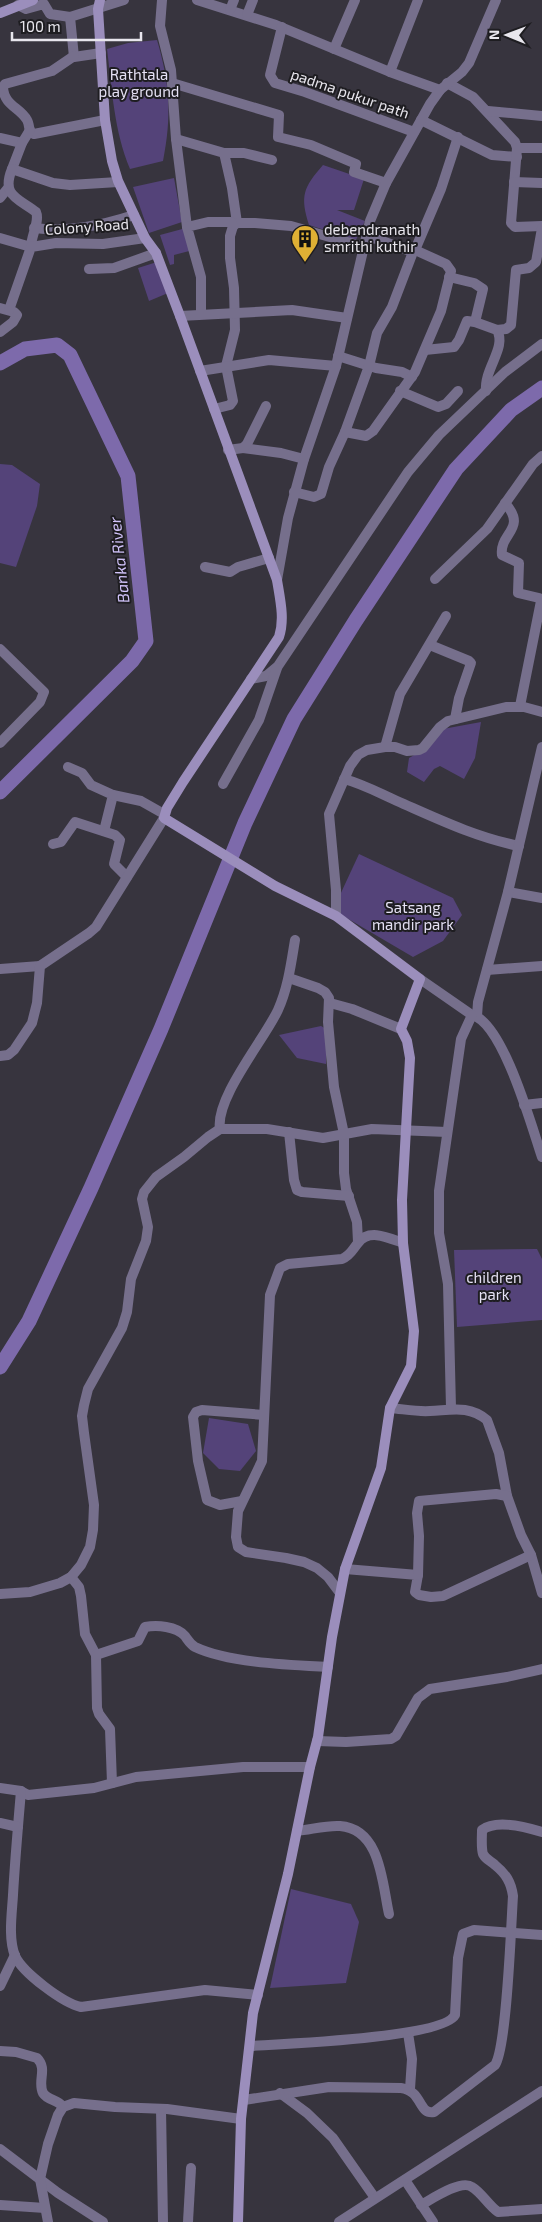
<svg xmlns="http://www.w3.org/2000/svg" width="542" height="2222" font-family="'Exo 2',sans-serif">
<style>
.green{fill:#544379}
.lines{fill:none;stroke-linecap:round;stroke-linejoin:round}
.river{stroke:#7d6aab;stroke-width:15}
.street{stroke:#766f8c;stroke-width:10}
.secondary{stroke:#9b8ebc;stroke-width:10}
.labels{text-anchor:middle;stroke-width:4;stroke-linejoin:round;paint-order:stroke}
.park-label{font-size:15px;fill:#e5e1f4;stroke:#1e1d21}
.street-label{font-size:15px;fill:#e8e6ed;stroke:#1e1d21}
.poi-label{font-size:15px;fill:#e8e6ed;stroke:#1e1d21;text-anchor:start}
.water-label{font-size:16px;font-style:italic;fill:#d1c3fa;stroke:#1e1d21}
</style>
<rect width="100%" height="100%" fill="#37343e"/>
<!-- green -->
<g class="green">
<path d="M157,40c13,44 15,76 6,121l-33,8c-16,-38 -18,-80 -23,-120l21,-6z"/>
<path d="M323,165l41,14 -10,31h-17l28,11 -9,19 -47,-15c-9,-29 -6,-37 14,-60z"/>
<polygon points="174,178 182,222 149,233 133,187"/>
<polygon points="186,228 193,250 174,255 174,264 170,265 160,235"/>
<polygon points="157,262 168,293 149,301 138,268"/>
<polygon points="0,464 12,465 40,484 37,506 16,567 0,563"/>
<polygon points="481,722 475,758 464,779 440,766 434,769 424,782 407,772 409,758 423,750 443,729"/>
<polygon points="359,854 453,898 462,915 443,941 413,957 333,910"/>
<polygon points="321,1026 326,1029 326,1064 297,1058 279,1035"/>
<polygon points="537,1249 542,1259 542,1320 457,1327 454,1250"/>
<polygon points="209,1418 248,1424 256,1451 240,1471 219,1469 203,1453"/>
<polygon points="291,1889 351,1904 359,1922 346,1983 270,1988"/>
</g>
<g class="lines">
<!-- river -->
<g class="river">
<polyline points="0,363 25,349 57,345 70,355 128,476 146,641 132,661 0,792"/>
<polyline points="0,1367 29,1321 91,1188 161,1029 245,823 294,719 356,620 456,469 511,410 542,388"/>
</g>
<!-- street -->
<g class="street">
<polyline points="162,0 160,26 171,70 176,139 187,227"/>
<polyline points="197,0 276,25 390,72 440,90"/>
<polyline points="18,5 26,9 44,4 50,14 70,17"/>
<polyline points="230,10 234,0"/>
<polyline points="247,15 253,0"/>
<polyline points="282,27 270,75 275,83 305,92 414,132"/>
<polyline points="334,49 355,0"/>
<polyline points="101,53 74,57 70,17 124,0"/>
<path d="M74,56l-22,15 -47,13 -2,3c1,19 17,20 24,33 2,3 2,8 3,12l4,2 71,-14"/>
<polyline points="390,72 418,0"/>
<polyline points="172,83 279,115 278,137 311,145 356,164 354,172 386,183"/>
<polyline points="447,83 473,97 515,142 517,148"/>
<polyline points="488,111 542,116"/>
<polyline points="421,120 492,155 517,157"/>
<polyline points="0,138 22,143"/>
<polyline points="176,139 224,153 232,188 237,223"/>
<polyline points="542,148 517,148 511,223 515,227 542,226"/>
<polyline points="224,153 244,153 272,160"/>
<polyline points="12,169 22,143 30,130"/>
<polyline points="514,182 542,183"/>
<polyline points="0,198 8,188"/>
<polyline points="233,226 237,223 255,223 291,226 365,247"/>
<path d="M34,228c35,4 66,-2 100,-13"/>
<polyline points="368,236 413,252 415,250 441,189 458,137"/>
<path d="M0,238l31,9c0,-11 9,-26 5,-35 -18,-14 -35,-16 -24,-43l41,14 17,2 48,-3"/>
<polyline points="89,269 114,268 156,253"/>
<polyline points="449,277 474,283 483,289 475,322"/>
<polyline points="0,308 14,312 17,315 13,322 0,332"/>
<polyline points="9,310 31,247 56,243 103,244 145,238"/>
<polyline points="201,313 201,277 187,227 208,222 231,222 233,226 230,236 230,258 234,288 235,330 226,366 233,401 230,405 214,409"/>
<polyline points="180,316 292,310 347,318"/>
<polyline points="497,330 506,329 511,325 516,270 529,268 536,262 542,228"/>
<path d="M425,350l29,-3 5,-7 8,-19 8,1 22,8c10,18 -13,38 -11,61"/>
<polyline points="338,356 376,368 402,372 412,377"/>
<polyline points="200,371 269,360 336,366"/>
<polyline points="400,391 438,407 446,404 458,391"/>
<polyline points="345,432 366,436 373,431 415,372 441,311 451,271 446,264 415,250"/>
<polyline points="243,448 281,453 304,459"/>
<polyline points="228,450 243,448 247,444 266,406"/>
<polyline points="294,492 314,497 321,494 329,467 345,432 369,366 377,333 392,307 413,252"/>
<path d="M505,503c23,26 -6,30 -3,52l17,8 -1,30 21,5 2,3 -21,105"/>
<polyline points="205,567 230,572 238,567 269,558"/>
<polyline points="435,579 487,529 533,464 542,456"/>
<polyline points="277,580 288,518 304,459 336,366 370,221 386,183 430,104 440,90 462,72 469,63 496,0"/>
<polyline points="430,645 469,661 471,663 459,698 455,719"/>
<polyline points="0,649 44,692 40,702 0,743"/>
<polyline points="251,679 266,676 278,666 408,472 439,435 505,372 542,344"/>
<polyline points="385,747 400,694 446,616"/>
<polyline points="68,767 82,773 91,785 113,795 104,831"/>
<path d="M344,779c19,5 35,14 53,22 41,18 78,36 122,45"/>
<polyline points="223,784 259,720 277,668"/>
<polyline points="113,795 141,801 164,814"/>
<polyline points="53,844 61,842 75,822 115,835 120,840 114,864 127,877"/>
<polyline points="508,892 542,898"/>
<polyline points="336,916 336,890 329,814 350,766 358,755 367,750 385,747 395,747 407,751 419,750 423,748 440,727 448,721 506,707 524,707 542,712"/>
<polyline points="0,969 40,966"/>
<polyline points="487,970 542,966"/>
<polyline points="289,978 318,988 325,992 329,998 328,1022 334,1087 344,1134 344,1173 346,1189 357,1222 358,1242"/>
<path d="M420,979l52,36c31,7 60,113 70,142"/>
<polyline points="330,1003 352,1009 401,1029"/>
<polyline points="477,1016 478,1002 508,892 542,747"/>
<polyline points="0,1056 8,1055 14,1050 32,1023 37,1003 40,966 89,933 96,927 164,818"/>
<polyline points="524,1105 542,1103"/>
<path d="M220,1129c-5,-31 44,-89 58,-119 10,-22 13,-46 17,-70"/>
<polyline points="289,1132 294,1180 297,1190 302,1192 349,1196"/>
<path d="M390,1408c13,1 27,4 40,3 22,-1 39,-6 57,9l12,33 8,43 14,39 10,20 11,38"/>
<polyline points="451,1408 448,1284 439,1233 439,1191 461,1039 472,1015"/>
<polyline points="242,1501 220,1505 207,1500 198,1461 193,1417 196,1412 202,1410 264,1415"/>
<polyline points="345,1569 418,1575 415,1592 419,1595 431,1597 443,1596 531,1555"/>
<polyline points="418,1575 419,1536 417,1513 419,1501 496,1494 507,1496"/>
<polyline points="71,1577 79,1587 81,1596 85,1634 96,1655 97,1708 99,1714 110,1729 112,1783"/>
<path d="M340,1593l-12,-16 -11,-9 -13,-6 -18,-4 -40,-6 -8,-5 -2,-10 2,-26 24,-50 8,-166 10,-27 8,-4 54,-5c9,-4 10,-9 16,-16 11,-15 31,-5 45,0"/>
<polyline points="0,1594 30,1592 60,1583 71,1577 81,1565 90,1547 93,1530 94,1505 84,1433 82,1416 84,1405 88,1389 122,1328 127,1312 131,1279 146,1241 148,1227 142,1199 144,1192 156,1177 184,1157 208,1137 220,1129 267,1129 323,1138 372,1129 447,1132"/>
<path d="M96,1655l42,-14 7,-14c12,-2 31,-1 40,9 3,4 5,8 10,11 34,16 95,18 133,20"/>
<polyline points="317,1741 346,1742 391,1739 396,1736 418,1698 430,1689 507,1677 542,1669"/>
<polyline points="0,1788 21,1791 28,1795 94,1788 136,1777 243,1767 310,1767"/>
<path d="M21,1791c-3,35 -6,69 -8,104 -1,18 -5,43 2,61 8,17 48,47 66,51l124,-17 53,5"/>
<polyline points="0,1823 18,1827"/>
<path d="M297,1831c13,-1 29,-6 43,-5 41,3 42,57 49,88"/>
<polyline points="0,1986 15,1955"/>
<polyline points="408,2033 412,2059 410,2089"/>
<path d="M250,2046c31,-2 193,-8 205,-31l3,-57 5,-24 11,-4 68,5"/>
<path d="M0,2051l16,1 21,6c11,11 0,23 6,35 5,8 15,6 20,14"/>
<polyline points="280,2093 307,2113 333,2138 375,2198"/>
<path d="M244,2100l85,-13 72,1c22,3 17,27 33,24l61,-47c12,-18 16,-140 18,-169 -2,-14 -7,-22 -18,-31 -4,-4 -9,-5 -12,-11 -2,-6 -1,-17 -1,-24 14,-11 44,-3 60,2"/>
<polyline points="161,2109 163,2222"/>
<polyline points="0,2149 58,2193 103,2222"/>
<polyline points="405,2180 433,2222"/>
<polyline points="0,2205 45,2208"/>
<path d="M421,2205c11,-6 40,-26 51,-18 10,6 16,18 26,25l44,-3"/>
<polyline points="48,2222 40,2179 48,2144 58,2115 63,2107 74,2103 115,2107 167,2109 241,2119"/>
<polyline points="188,2222 191,2168"/>
<polyline points="339,2222 542,2091"/>
</g>
<!-- secondary -->
<g class="secondary">
<path d="M100,0l-2,9 7,111 7,41 6,20 27,57 11,15 24,63 97,264c3,19 8,39 2,57l-96,145 -16,26 -3,10 111,68 61,30 84,63 -19,50 6,12 3,17 -8,142 1,43 11,88 -3,35 -21,42 -9,60 -36,101 -13,68 -14,100 -8,30 -22,107 -35,139 -12,106 -3,103"/>
<polyline points="0,13 33,0"/>
</g>
</g>
<!-- icons -->
<defs>
<symbol id="building-pin" viewBox="-11 -11 22 30"><path d="M0 17L-7.5 6A9.5 9.5 0 1 1 7.5 6Z" fill="#dfb034" stroke="#1e1d21"/><path d="M-4-6H4V6H1V3H-1V6H-4ZM-2.5-4.3h1.7v1.8h-1.7ZM.8-4.3h1.7v1.8H.8ZM-2.5-1h1.7V.8h-1.7ZM.8-1h1.7V.8H.8Z" fill="#111"/></symbol>
</defs>
<g fill-rule="evenodd">
<use href="#building-pin" x="289" y="223" width="32" height="43"/>
</g>
<g class="labels">
<!-- park labels -->
<g class="park-label">
<text x="139" y="80">Rathtala<tspan x="139" dy="17">play ground</tspan></text>
<text x="413" y="913">Satsang<tspan x="413" dy="17">mandir park</tspan></text>
<text x="494" y="1283">children<tspan x="494" dy="17">park</tspan></text>
</g>
<!-- street labels -->
<g class="street-label">
<text transform="translate(350 94) rotate(19)" y="5">padma pukur path</text>
<text transform="translate(87 227) rotate(-4)" y="5">Colony Road</text>
</g>
<!-- poi labels -->
<g class="poi-label">
<text x="324" y="235">debendranath<tspan x="324" dy="17">smrithi kuthir</tspan></text>
</g>
<!-- water labels -->
<g class="water-label">
<text transform="translate(119 560) rotate(-96)" y="6">Banka River</text>
</g>
</g>
<!-- north arrow -->
<g transform="translate(507 35) rotate(271)" stroke="#1e1d21" stroke-width="4" paint-order="stroke">
<path d="M0-4L9 19L0 12L-9 19Z" fill="#e8e6ed"/>
<text y="-8" font-size="14" font-weight="bold" text-anchor="middle" fill="#e8e6ed">N</text>
</g>
<!-- scale -->
<path d="M12 32v8h129v-8" fill="none" stroke="#e8e6ed" stroke-width="2.5"/>
<text x="20" y="32" font-size="15" fill="#e8e6ed" stroke="#1e1d21" stroke-width="4" paint-order="stroke">100 m</text>
</svg>
